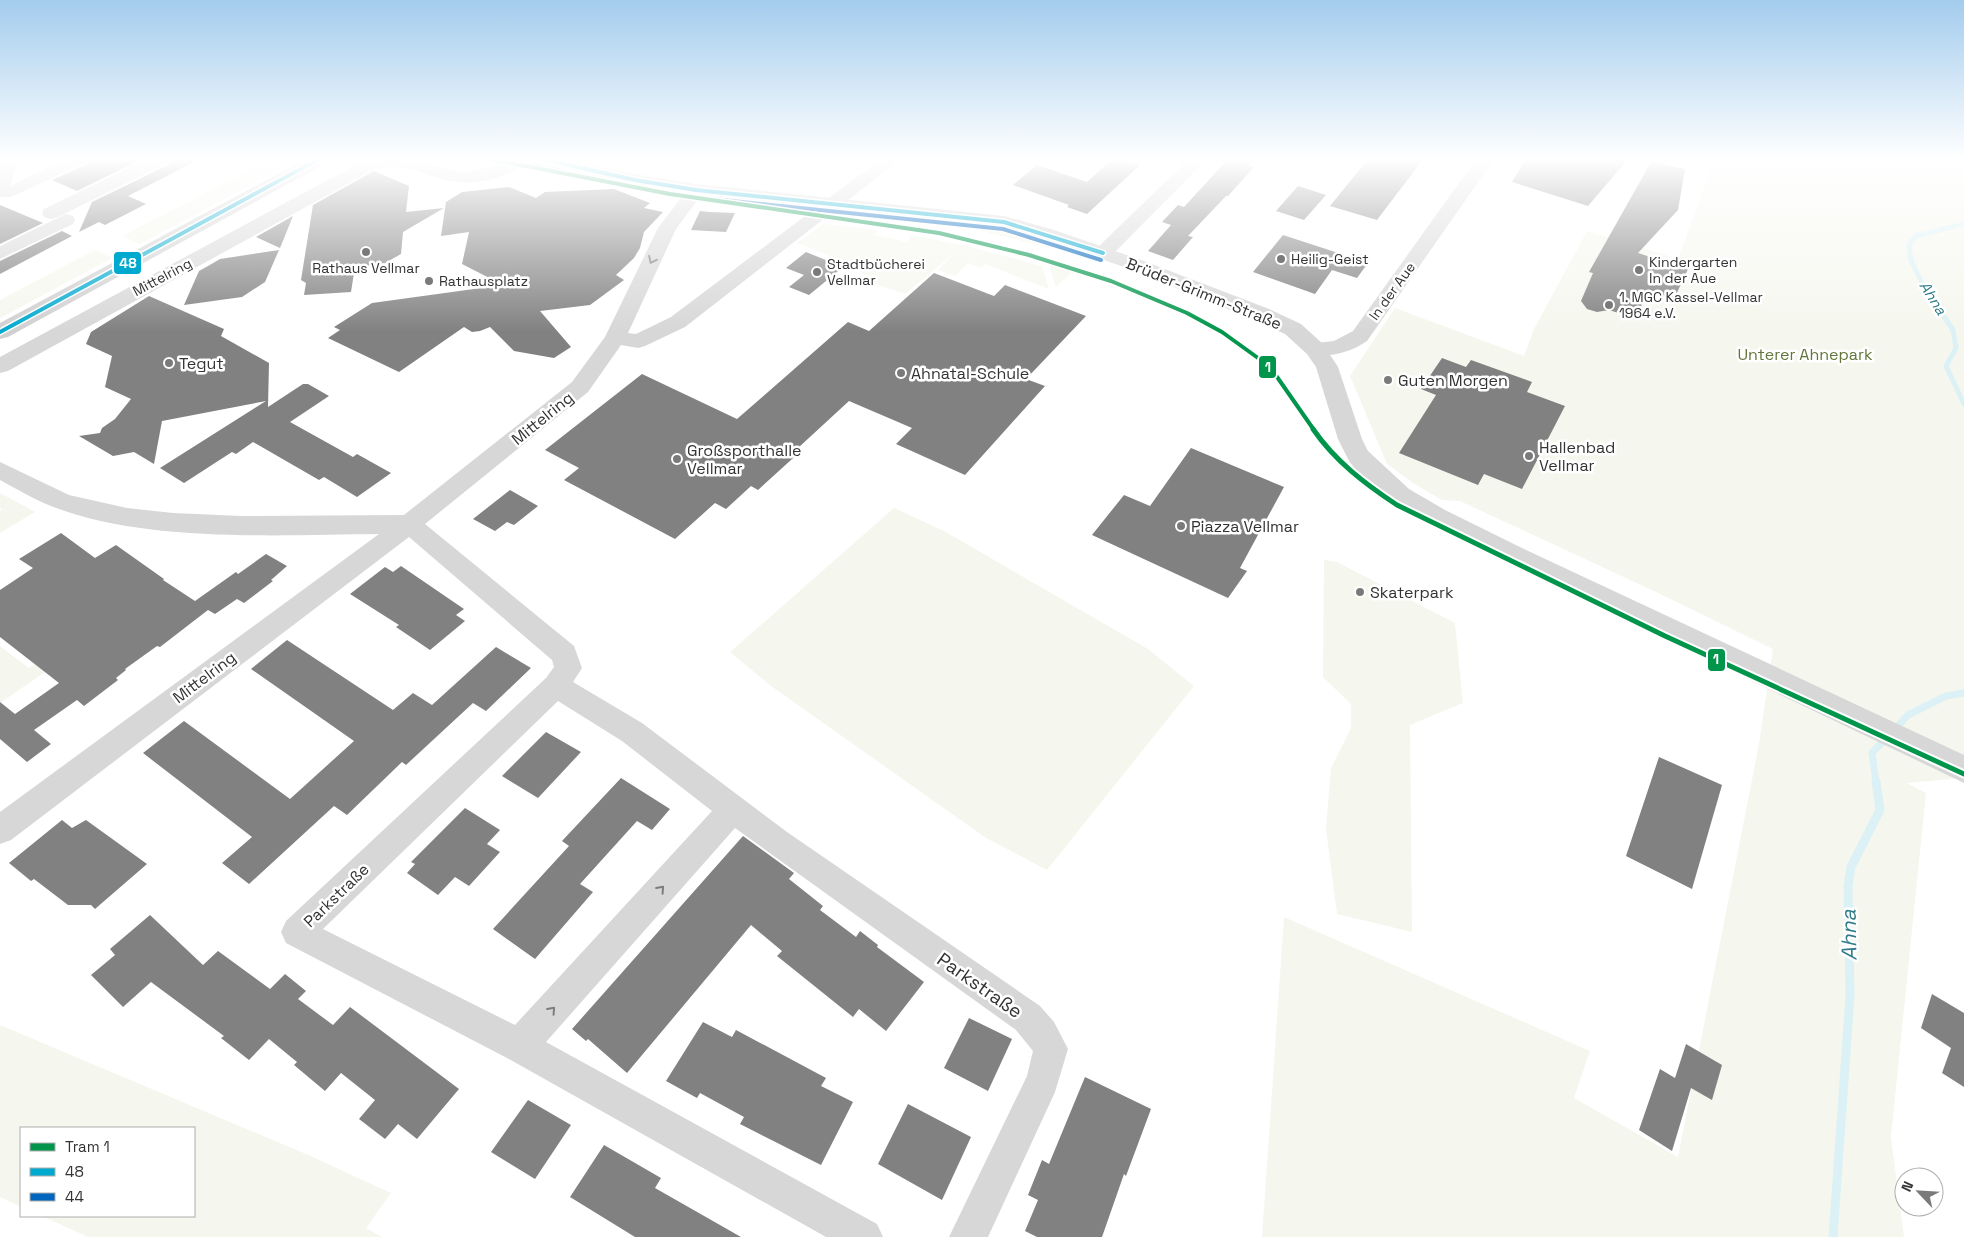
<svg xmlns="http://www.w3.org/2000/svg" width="1964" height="1237" font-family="'Space Grotesk',sans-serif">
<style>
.green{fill:#f5f7ee}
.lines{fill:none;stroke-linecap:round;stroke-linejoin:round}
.stream-far2{stroke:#dbf1f5;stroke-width:5}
.stream-far1{stroke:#dbf1f5;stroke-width:7}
.stream{stroke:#dbf1f5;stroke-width:9}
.building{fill:#818181}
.minor{fill:#d7d7d7;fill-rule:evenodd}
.tertiary{fill:#d7d7d7;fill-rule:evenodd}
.secondary{fill:#d0d0d0;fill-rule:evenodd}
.bus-1-casing{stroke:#fff;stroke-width:7}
.bus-2-casing{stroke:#fff;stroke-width:7}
.bus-1{stroke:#00a9ce;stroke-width:4}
.bus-2{stroke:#0065bd;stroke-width:4}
.tram-1-far1-casing{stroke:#fff;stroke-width:7}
.tram-1-casing{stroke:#fff;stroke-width:9}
.tram-1-far1{stroke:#00954b;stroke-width:4}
.tram-1{stroke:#00954b;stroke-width:5}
.oneway{stroke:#7d7d7d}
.poi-dot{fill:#7a7a7a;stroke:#fff;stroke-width:2}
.labels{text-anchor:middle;stroke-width:5;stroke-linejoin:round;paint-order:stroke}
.far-poi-label{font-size:14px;fill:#333;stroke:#fff;text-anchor:start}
.far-street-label{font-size:14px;fill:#333;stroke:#fff}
.far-water-label{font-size:15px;font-style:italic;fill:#307c8a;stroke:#fff}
.street-label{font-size:16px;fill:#333;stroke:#fff}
.park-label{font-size:16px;fill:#63753a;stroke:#fff}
.poi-label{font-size:16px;fill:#333;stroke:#fff;text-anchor:start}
.near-street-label{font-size:19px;fill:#333;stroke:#fff}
.near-water-label{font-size:21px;font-style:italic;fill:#307c8a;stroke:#fff}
.line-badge{stroke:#fff;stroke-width:2}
.badge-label{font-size:14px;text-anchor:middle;font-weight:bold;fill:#fff}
</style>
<rect width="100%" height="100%" fill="#fff"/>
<!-- green -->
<g class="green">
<polygon points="274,158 290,158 286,166 140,244 122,236"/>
<polygon points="1704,158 1964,158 1964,778 1907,783 1926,793 1891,1137 1904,1237 1262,1237 1284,917 1590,1051 1574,1098 1678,1157 1759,744 1773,649 1656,592 1460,501 1442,500 1413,483 1387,464 1350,376 1395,308 1524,356 1534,329 1587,231 1678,259 1714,161"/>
<polygon points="893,214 1013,229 1079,250 1059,250 978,230"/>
<polygon points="823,224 878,230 873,235 908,242 911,235 963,245 1042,266 1049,289 985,264 982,268 968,263 955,276 938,270 957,251 905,294 876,284 852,265 797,243"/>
<polygon points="95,250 112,258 0,318 0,300"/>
<polygon points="1053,264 1073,271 1056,287 1050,268"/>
<polygon points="0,493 35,512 0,533 0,511 2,509 0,508"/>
<polygon points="894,508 944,531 1148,649 1194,686 1047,870 986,838 771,686 730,652"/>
<polygon points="1324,560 1337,562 1455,623 1463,703 1410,725 1412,932 1337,914 1326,829 1331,768 1351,728 1351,704 1323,677"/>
<polygon points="91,626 102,633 0,703 0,646 29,668"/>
<polygon points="0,1025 313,1157 391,1193 366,1228 382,1237 88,1237 42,1216 194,1216 194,1128 21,1128 21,1207 0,1197"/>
</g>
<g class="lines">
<!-- stream-far2 -->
<g class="stream-far2">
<polyline points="1962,158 1964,173"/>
<polyline points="1964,224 1916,236 1909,245 1911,260 1922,283 1953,330 1956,348 1946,366 1964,404"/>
</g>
<!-- stream-far1 -->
<polyline class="stream-far1" points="1876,782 1872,753 1908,715 1946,696 1964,693"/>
<!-- stream -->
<polyline class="stream" points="1833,1237 1850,996 1848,887 1851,867 1880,810 1876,781"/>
</g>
<!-- building -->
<g class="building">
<polygon points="91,158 144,158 77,191 52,180 88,164"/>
<polygon points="173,158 202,158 128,196 146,204 105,225 99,222 79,232 92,202 170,164"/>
<polygon points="1113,158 1140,165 1087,214 1067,207 1069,205 1013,185 1037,165 1087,182"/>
<polygon points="1229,158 1255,158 1248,166 1254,167 1228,196 1226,196 1188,236 1193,237 1173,260 1148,251 1171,225 1162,222 1178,205 1184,207"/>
<polygon points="1369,158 1424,158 1377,220 1330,206"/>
<polygon points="1527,158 1629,158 1588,206 1512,182"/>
<polygon points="1651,162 1685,169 1678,210 1638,253 1688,269 1674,299 1648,291 1638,313 1634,312 1631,317 1609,310 1597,312 1587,309 1581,301 1593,273 1589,272"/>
<polygon points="374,171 409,186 406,212 444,208 403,232 401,254 385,263 366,266 354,273 351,292 304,295 306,283 301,280 313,205"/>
<polygon points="1298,186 1326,195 1304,220 1276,211"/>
<polygon points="509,187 536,198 545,192 614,189 650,203 644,208 663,212 644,232 640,248 634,258 616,275 624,280 590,305 540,311 571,347 554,358 514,351 490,327 480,331 472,332 464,327 399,372 328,338 340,330 334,327 372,303 503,285 462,264 469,232 441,236 446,202 462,192"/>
<polygon points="0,205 43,223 0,244"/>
<polygon points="700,211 710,212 735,213 726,232 691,230"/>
<polygon points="293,216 280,248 256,237"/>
<polygon points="62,231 72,236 0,274 0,261"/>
<polygon points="1283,235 1326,249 1368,263 1357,278 1332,270 1315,294 1253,272"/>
<polygon points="279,250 265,282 242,297 184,305 199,271 208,266 220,259"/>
<polygon points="806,252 843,267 809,295 789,287 804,275 786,268"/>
<polygon points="934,273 994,296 1005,285 1086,316 1026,379 1045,386 965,475 896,444 912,428 849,401 798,448 802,450 758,490 751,486 726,509 715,503 675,539 564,480 579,468 545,450 642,374 737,419 848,322 869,331"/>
<polygon points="149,296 224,329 221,336 269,363 268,407 303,384 308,384 329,396 290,422 353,457 357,454 391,473 357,497 324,477 319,480 253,442 236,454 232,452 184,483 160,468 266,401 162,421 154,464 134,452 113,456 79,436 100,433 102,428 115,419 131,399 105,387 112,356 86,344 91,332"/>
<polygon points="1442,358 1466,367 1471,360 1532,382 1527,392 1565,406 1522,489 1484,474 1478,485 1399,453 1436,395 1421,389"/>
<polygon points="1191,448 1284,487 1240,568 1247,571 1228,598 1092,535 1124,495 1150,506"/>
<polygon points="510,490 538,506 514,525 507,522 495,531 473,519"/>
<polygon points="61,533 95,558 116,545 164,579 163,580 195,601 236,572 238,574 266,554 287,566 271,580 273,581 244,603 237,599 215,614 208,610 160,647 157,646 125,669 126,670 116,678 118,680 84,706 77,700 34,730 51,744 27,762 0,739 0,702 15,714 59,683 0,637 0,590 33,568 19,559"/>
<polygon points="401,566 464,609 456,615 465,621 430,650 396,627 399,625 350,594 385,567 393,572"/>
<polygon points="287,640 393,710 413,693 432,705 496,647 531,668 486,711 473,703 406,765 402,762 347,815 334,806 249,884 222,863 252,837 143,753 184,721 290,799 354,741 251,669"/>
<polygon points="546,732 581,752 538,798 502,776"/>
<polygon points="1659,757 1722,785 1692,889 1626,856"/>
<polygon points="621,778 670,809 652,830 637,821 580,884 593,892 535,959 493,929 569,846 562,841"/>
<polygon points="465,808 500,830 487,844 500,852 469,886 455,877 438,895 407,873 415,864 411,862"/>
<polygon points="62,820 72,828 86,820 147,864 95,909 91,905 68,905 34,879 31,881 9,863"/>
<polygon points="743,836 794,873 789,879 823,906 820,910 856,937 860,931 878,945 877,947 924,982 886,1031 859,1009 853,1017 777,956 782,951 751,925 627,1073 588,1039 586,1041 572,1029"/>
<polygon points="150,915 203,965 218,951 270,989 285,974 306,991 298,999 333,1025 350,1007 459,1089 417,1139 398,1124 385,1139 359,1119 375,1100 341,1073 325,1091 294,1065 297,1062 269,1039 249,1060 221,1038 224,1036 151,982 123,1007 91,975 115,955 110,949"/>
<polygon points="1932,994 1964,1013 1964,1087 1942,1073 1951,1048 1921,1028"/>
<polygon points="969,1018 1012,1039 988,1091 944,1068"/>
<polygon points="703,1022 732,1037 736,1030 826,1078 821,1086 853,1102 821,1165 740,1124 744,1117 700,1093 697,1098 666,1081"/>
<polygon points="1686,1044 1722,1065 1712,1100 1691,1088 1672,1151 1639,1130 1660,1069 1675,1078"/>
<polygon points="1085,1077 1151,1109 1126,1176 1124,1174 1102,1237 1037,1237 1025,1231 1038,1200 1028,1195 1042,1160 1049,1164"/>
<polygon points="528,1100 571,1125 535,1179 491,1152"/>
<polygon points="908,1104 971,1137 942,1200 878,1164"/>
<polygon points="604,1145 661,1178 655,1188 741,1237 635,1237 570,1197"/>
</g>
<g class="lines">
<!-- minor -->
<g class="minor">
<polygon points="0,158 13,158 17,165 10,186 66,158 89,158 87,162 11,197 0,197"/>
<polygon points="149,158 171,158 169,162 58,217 51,219 44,217 42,213 44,209"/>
<path d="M373,158h37l40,12 18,2 21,-4 20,-10h21c-4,7 -14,12 -22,15 -15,7 -33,11 -49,9 -29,-3 -55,-21 -84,-13l-367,202 -8,2v-16l363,-196z"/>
<path d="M882,158h20l-217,169 -40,19 -7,2 -17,-3 -33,47 -163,132 149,122 8,22 -9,14 69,41 145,109 253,174 14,16 14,27 -13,43 -67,145h-39l78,-161 6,-25 -17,-21 -281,-202 -189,214 331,182 6,13h-57l-319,-179 -221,-115 -5,-11 5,-11 260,-243 8,-11 -2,-7 -143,-123 -398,303 -11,4v-32l379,-278c-100,1 -235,9 -328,-28 -18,-7 -34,-17 -51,-26v-18l69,33 58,13 46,5 68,3 163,-1 168,-133 33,-45 53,-109 32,-42 6,-1 6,1 3,4 -29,39 -48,104 8,1 35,-17zM558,701l64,40 90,70 -197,214 -192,-96z"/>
<polygon points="1190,158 1208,158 1110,257 1103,259 1096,257 1093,253 1096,249"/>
<path d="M1477,158h18l-128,183c-16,11 -39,18 -59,13l-4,-5 4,-5 26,-3 19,-10z"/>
<polygon points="66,214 73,216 75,220 73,224 0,259 0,246"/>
</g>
<!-- tertiary -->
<polygon class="tertiary" points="527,158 562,158 635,174 696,184 1004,216 1054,230 1144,261 1269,309 1301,324 1323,344 1338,367 1362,439 1368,451 1409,489 1445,510 1524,549 1964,755 1964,783 1506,563 1427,524 1391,501 1356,470 1349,461 1338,439 1316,367 1307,354 1285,334 1253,319 1130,269 1040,238 1003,228 696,196 635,186 530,162"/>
<!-- secondary -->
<polygon class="secondary" points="308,158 331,158 328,162 8,337 0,339 0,323"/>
<defs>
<g id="bus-1">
<polyline points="538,158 635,180 696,190 1004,222 1103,253"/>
<polyline points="0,332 321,158"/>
</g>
<polyline id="bus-2" points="534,165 633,187 695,197 1003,229 1101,260"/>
</defs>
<!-- bus-1 casing -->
<use href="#bus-1" class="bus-1-casing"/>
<!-- bus-2 casing -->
<use href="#bus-2" class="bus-2-casing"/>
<!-- bus-1 -->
<use href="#bus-1" class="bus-1"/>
<!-- bus-2 -->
<use href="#bus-2" class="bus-2"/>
<defs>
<polyline id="tram-1-far1" points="485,158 670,194 939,233 1029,255 1111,281 1187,313 1222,332 1258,358 1275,374 1314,430"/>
<path id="tram-1" d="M1313,429c22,32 52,55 84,76l268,131 299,138"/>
</defs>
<!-- tram-1-far1 casing -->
<use href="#tram-1-far1" class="tram-1-far1-casing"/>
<!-- tram-1 casing -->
<use href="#tram-1" class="tram-1-casing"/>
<!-- tram-1-far1 -->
<use href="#tram-1-far1" class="tram-1-far1"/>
<!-- tram-1 -->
<use href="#tram-1" class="tram-1"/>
</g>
<!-- one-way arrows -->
<defs><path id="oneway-chevron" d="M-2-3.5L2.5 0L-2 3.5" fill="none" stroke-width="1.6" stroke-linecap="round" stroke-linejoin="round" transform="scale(1.25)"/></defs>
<g class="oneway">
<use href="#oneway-chevron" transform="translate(652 260) rotate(116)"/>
<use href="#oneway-chevron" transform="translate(661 889) rotate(-48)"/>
<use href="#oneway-chevron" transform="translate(552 1010) rotate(-48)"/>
</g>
<!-- sky -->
<linearGradient id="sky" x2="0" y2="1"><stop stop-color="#a3cced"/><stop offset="0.48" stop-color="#fff"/><stop offset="1" stop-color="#fff" stop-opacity="0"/></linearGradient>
<rect width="1964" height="332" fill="url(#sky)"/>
<!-- markers -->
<g class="poi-dot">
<circle cx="366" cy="252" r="5"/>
<circle cx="1281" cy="259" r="5"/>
<circle cx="1639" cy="270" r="5"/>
<circle cx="817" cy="272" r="5"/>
<circle cx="429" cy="281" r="5"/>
<circle cx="1609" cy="305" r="5"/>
<circle cx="169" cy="363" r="5"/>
<circle cx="901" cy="373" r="5"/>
<circle cx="1388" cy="380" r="5"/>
<circle cx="1529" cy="456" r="5"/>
<circle cx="677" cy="459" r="5"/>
<circle cx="1181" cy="526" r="5"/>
<circle cx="1360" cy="592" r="5"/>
</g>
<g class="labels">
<!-- far-poi labels -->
<g class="far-poi-label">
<text x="1291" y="264">Heilig-Geist</text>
<text x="1649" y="267">Kindergarten<tspan x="1649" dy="16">In der Aue</tspan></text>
<text x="827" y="269">Stadtbücherei<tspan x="827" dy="16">Vellmar</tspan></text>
<text x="366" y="273" text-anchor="middle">Rathaus Vellmar</text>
<text x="439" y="286">Rathausplatz</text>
<text x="1619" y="302">1. MGC Kassel-Vellmar<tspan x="1619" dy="16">1964 e.V.</tspan></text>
</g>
<!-- far-street labels -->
<g class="far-street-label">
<text transform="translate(162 277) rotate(-28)" y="5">Mittelring</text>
<text transform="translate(1392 291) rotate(-54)" y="5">In der Aue</text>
</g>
<!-- far-water labels -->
<g class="far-water-label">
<text transform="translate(1933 298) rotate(58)" y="5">Ahna</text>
</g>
<!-- street labels -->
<g class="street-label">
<text transform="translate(1204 293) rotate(22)" y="6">Brüder-Grimm-Straße</text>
<text transform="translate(542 418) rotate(-39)" y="6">Mittelring</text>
<text transform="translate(204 677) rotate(-37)" y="6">Mittelring</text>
<text transform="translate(336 895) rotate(-44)" y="6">Parkstraße</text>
</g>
<!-- park labels -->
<g class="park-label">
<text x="1805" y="360">Unterer Ahnepark</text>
</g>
<!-- poi labels -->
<g class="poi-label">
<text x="179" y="369">Tegut</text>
<text x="911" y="379">Ahnatal-Schule</text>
<text x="1398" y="386">Guten Morgen</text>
<text x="1539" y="453">Hallenbad<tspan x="1539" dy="18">Vellmar</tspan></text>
<text x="687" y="456">Großsporthalle<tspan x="687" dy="18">Vellmar</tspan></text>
<text x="1191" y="532">Piazza Vellmar</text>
<text x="1370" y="598">Skaterpark</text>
</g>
<!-- near-street labels -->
<g class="near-street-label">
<text transform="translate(980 985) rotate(35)" y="7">Parkstraße</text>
</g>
<!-- near-water labels -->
<g class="near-water-label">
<text transform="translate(1849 935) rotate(-91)" y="7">Ahna</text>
</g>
</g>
<g class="line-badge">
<rect x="113" y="251" width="29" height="24" rx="5" fill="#00a9ce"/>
<rect x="1258" y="355" width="19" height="24" rx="5" fill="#00954b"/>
<rect x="1707" y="648" width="19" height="24" rx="5" fill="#00954b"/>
</g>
<g class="badge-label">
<text x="128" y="268">48</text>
<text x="1268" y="372">1</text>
<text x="1716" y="664">1</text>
</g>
<!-- legend -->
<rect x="20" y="1127" width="175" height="90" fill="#ffffff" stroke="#adadad"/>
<rect x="30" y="1143" width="25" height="8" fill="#00954b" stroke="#adadad"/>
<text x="65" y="1152" font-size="15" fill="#333333">Tram 1</text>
<rect x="30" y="1168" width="25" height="8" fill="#00a9ce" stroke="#adadad"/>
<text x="65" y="1177" font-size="15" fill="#333333">48</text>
<rect x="30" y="1193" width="25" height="8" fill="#0065bd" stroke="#adadad"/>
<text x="65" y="1202" font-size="15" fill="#333333">44</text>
<!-- north arrow -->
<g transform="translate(1919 1192) rotate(295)"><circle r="24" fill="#ffffff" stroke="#adadad"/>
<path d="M0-4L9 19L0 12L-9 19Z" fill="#7a7a7a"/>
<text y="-8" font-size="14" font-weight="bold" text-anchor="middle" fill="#333333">N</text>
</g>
</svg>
